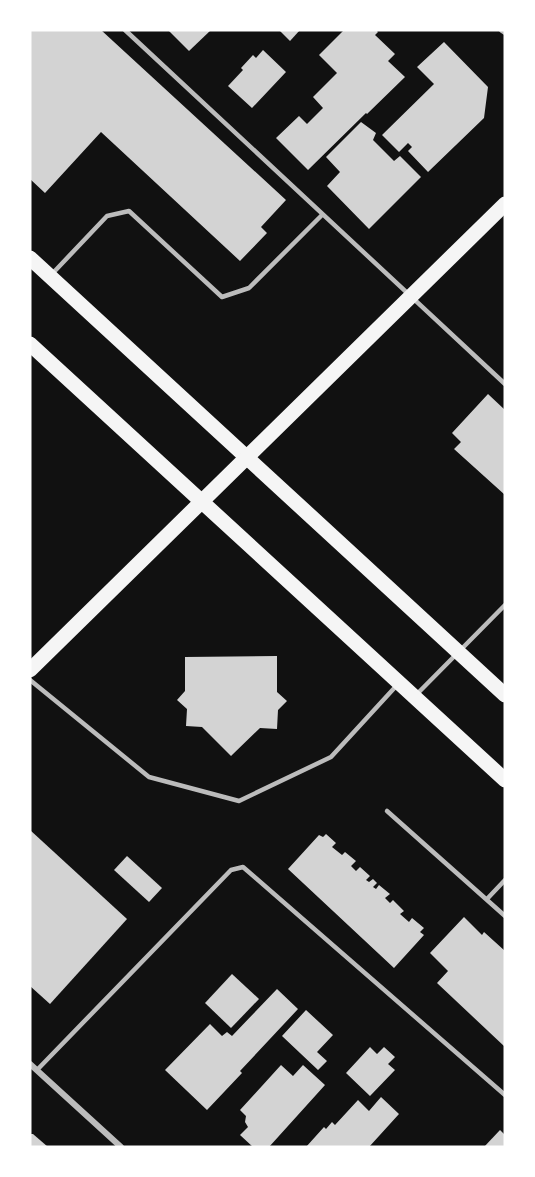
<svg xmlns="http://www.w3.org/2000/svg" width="535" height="1177" font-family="'Zilla Slab',serif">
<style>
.building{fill:#d3d3d3}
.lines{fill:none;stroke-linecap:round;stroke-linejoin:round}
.service{stroke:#bcbcbc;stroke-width:4.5}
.minor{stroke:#bcbcbc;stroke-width:6}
.primary{stroke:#f5f5f5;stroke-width:15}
</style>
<rect width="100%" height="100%" fill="#111"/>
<!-- building -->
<g class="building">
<polygon points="30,30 101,30 286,200 261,227 267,233 240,261 101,132 45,193 30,179"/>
<polygon points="168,30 211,30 189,51"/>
<polygon points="279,30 300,30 290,41"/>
<polygon points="344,30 376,30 378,32 375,35 395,54 388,61 405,77 367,114 366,113 308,170 276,138 299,116 307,124 323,108 313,97 337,73 319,55"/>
<polygon points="444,42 488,87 484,118 428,172 408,151 412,147 408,143 399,152 382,135 434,84 417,67"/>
<polygon points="263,50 286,72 252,108 228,86 243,70 241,68 253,55 256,58"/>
<polygon points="361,122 376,133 373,140 394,161 400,156 421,177 369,229 327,186 340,172 326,157"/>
<polygon points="488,394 505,410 505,495 454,449 461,442 452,433"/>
<polygon points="277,656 277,692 287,701 278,710 277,729 260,728 231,756 202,727 186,726 187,709 177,700 185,691 185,657"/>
<polygon points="30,830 127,919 50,1004 30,986"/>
<polygon points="326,834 336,843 332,847 342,855 345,852 356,861 351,866 356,871 360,867 370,876 366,880 369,882 373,879 377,883 373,887 376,889 379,885 390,894 385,898 390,903 393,900 404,911 400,914 409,922 412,918 424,928 420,932 424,935 394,968 288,869 319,835 323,837"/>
<polygon points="127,856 162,888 149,902 114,870"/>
<polygon points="464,917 482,935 484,932 505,951 505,1047 437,983 448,971 430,953"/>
<polygon points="232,974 259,999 231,1028 205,1003"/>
<polygon points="277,989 298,1009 240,1071 242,1073 207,1110 165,1070 210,1024 222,1036 227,1032 232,1036"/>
<polygon points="306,1010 333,1035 317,1052 327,1061 318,1070 282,1036"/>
<polygon points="370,1047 377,1054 384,1047 395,1057 388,1064 395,1070 370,1096 346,1073"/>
<polygon points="281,1065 293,1076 303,1065 325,1085 269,1147 253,1147 240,1135 248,1127 245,1122 246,1116 240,1110"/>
<polygon points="381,1097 399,1114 369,1147 306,1147 324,1127 326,1129 332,1122 335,1125 358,1100 369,1111"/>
<polygon points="500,1130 505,1135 505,1147 484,1147"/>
<polygon points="30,1134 33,1134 48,1147 30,1147"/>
</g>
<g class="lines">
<!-- service -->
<g class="service">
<polyline points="125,30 505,384"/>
<polyline points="52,274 107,216 129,211 222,297 249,288 322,215"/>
<polyline points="30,680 149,777 239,801 331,757 398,684"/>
<polyline points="417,694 505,605"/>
<polyline points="387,811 505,916"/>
<polyline points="487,899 505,880"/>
<polyline points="37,1070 231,870 243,867 505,1095"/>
</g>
<!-- minor -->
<g class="minor">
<polyline points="502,30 505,32"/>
<polyline points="30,1064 121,1147"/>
</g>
<!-- primary -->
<g class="primary">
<polyline points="30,258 505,695"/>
<polyline points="30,344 505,780"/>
<polyline points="30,670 505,204"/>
</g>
</g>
<!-- border -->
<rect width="535" height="1177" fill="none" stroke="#ffffff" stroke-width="63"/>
</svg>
